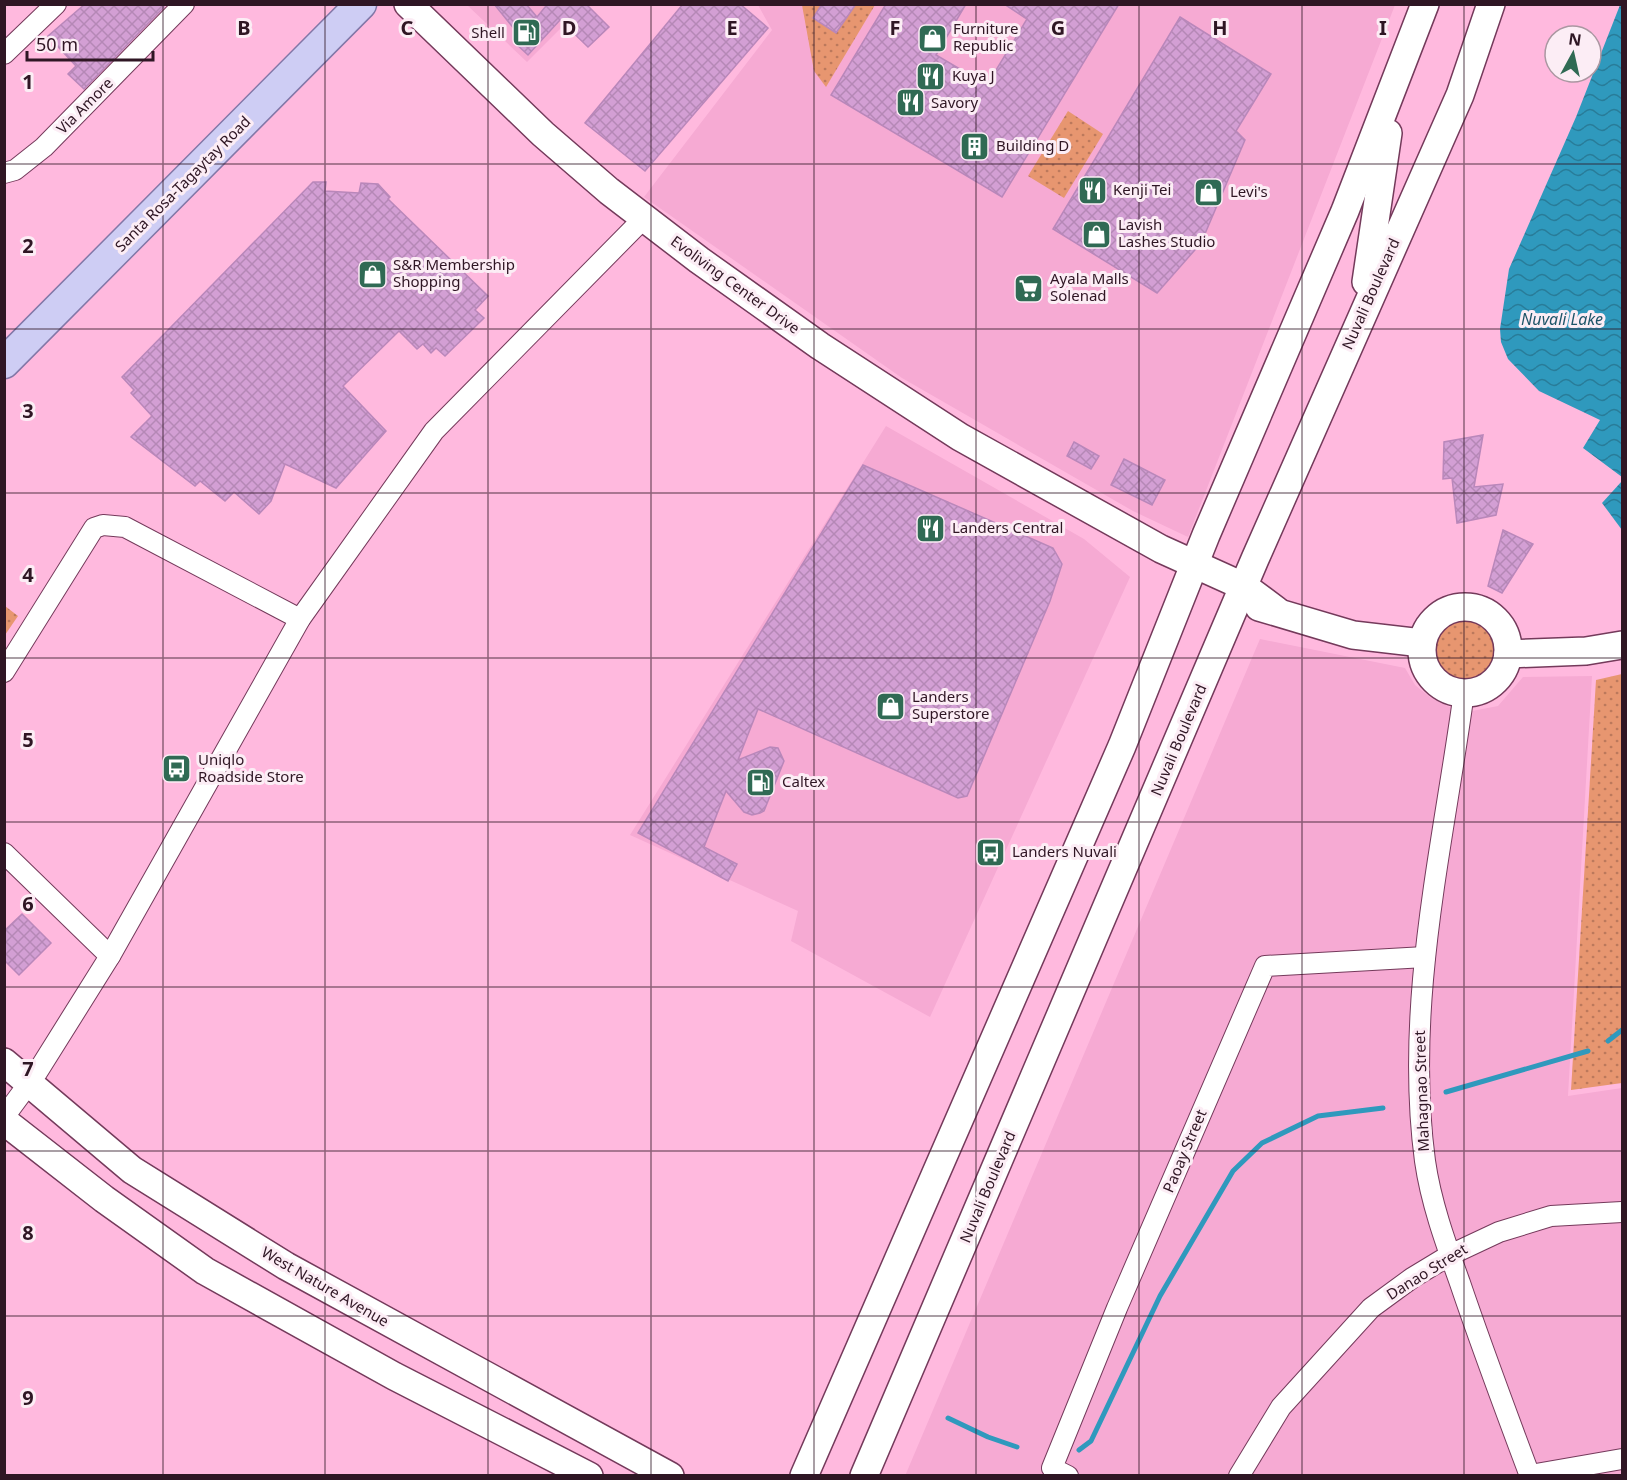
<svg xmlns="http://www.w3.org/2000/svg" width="1627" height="1480" font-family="'Noto Sans',sans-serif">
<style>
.built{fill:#f6aad3}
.green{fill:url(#green-dots)}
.water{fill:url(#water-waves)}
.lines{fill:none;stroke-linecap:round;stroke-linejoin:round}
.stream{stroke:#2f99bd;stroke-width:5}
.building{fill:url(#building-cross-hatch);stroke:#b987ba;stroke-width:1.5}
.street-casing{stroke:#743a5b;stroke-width:22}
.secondary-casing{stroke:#743a5b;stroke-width:30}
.primary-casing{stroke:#8277a7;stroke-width:33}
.street{stroke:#fff;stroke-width:20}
.secondary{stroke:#fff;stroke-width:27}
.primary{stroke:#cecdf4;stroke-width:30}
.grid{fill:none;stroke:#2f1624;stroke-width:1.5;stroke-opacity:0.55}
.labels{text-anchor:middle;stroke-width:6;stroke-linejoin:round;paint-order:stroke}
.poi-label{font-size:15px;fill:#2f1624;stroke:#fcedf5;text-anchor:start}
.street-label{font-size:15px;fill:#2f1624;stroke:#fcedf5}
.water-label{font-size:16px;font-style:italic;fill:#1e5569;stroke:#fcedf5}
.grid-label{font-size:20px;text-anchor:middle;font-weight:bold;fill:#2f1624;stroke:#fcedf5;stroke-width:6;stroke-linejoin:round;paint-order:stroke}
</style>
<defs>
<pattern id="green-dots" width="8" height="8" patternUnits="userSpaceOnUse" patternTransform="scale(1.5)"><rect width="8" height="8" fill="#e79670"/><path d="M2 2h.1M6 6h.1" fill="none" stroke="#bc795c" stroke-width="1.8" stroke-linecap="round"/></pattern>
<pattern id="water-waves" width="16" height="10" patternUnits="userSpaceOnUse" patternTransform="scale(1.5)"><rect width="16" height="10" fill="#2f99bd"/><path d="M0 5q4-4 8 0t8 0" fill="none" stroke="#287c99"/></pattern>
<pattern id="building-cross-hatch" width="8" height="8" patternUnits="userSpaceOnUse" patternTransform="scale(1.5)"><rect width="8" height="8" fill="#d39fd4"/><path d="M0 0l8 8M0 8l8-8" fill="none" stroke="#b588b6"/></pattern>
</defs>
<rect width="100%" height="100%" fill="#ffb9de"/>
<!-- built -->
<g class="built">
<polygon points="467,5 584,5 527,62"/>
<polygon points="758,5 1395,5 1188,537 1133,511 902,378 644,197 772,30"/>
<polygon points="886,426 1084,539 1130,577 930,1017 791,941 798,911 630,835"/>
<polygon points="1260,639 1405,668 1415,685 1431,698 1456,710 1472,711 1498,706 1523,677 1592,676 1568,1096 1622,1088 1622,1475 905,1476"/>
</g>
<!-- green -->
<g class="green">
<polygon points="802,5 875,5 826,87 814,71"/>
<polygon points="1068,111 1103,134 1064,198 1028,176"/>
<polygon points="5,606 18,616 5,635"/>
<circle cx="1465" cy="649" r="33"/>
<polygon points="1622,674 1622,1083 1571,1090 1596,680"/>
</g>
<!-- water -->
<g class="water">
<polygon points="1620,5 1622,5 1622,477 1583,448 1600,420 1539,391 1508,359 1501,342 1500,329 1509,269 1576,117"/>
<polygon points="1622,481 1622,530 1602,503"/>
</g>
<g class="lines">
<!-- stream -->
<g class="stream">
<polyline points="1608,1041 1622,1030"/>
<polyline points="1446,1092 1588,1051"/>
<polyline points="948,1418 988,1437 1017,1447"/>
<polyline points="1079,1450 1091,1441 1160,1296 1233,1171 1262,1143 1318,1116 1383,1108"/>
</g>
</g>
<!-- building -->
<g class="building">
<polygon points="85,4 161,4 164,7 84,89 68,74 76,66 48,36"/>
<polygon points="494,4 526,4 537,17 546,6 545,4 586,4 609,27 588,47 560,20 528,55 514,42 520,36"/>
<polygon points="683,4 740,4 768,28 645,171 585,123"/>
<polygon points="822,4 856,4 836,33 813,18"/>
<polygon points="886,4 966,4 936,55 987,85 1027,19 1004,4 1119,4 1002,197 831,95"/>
<polygon points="1180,17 1271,74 1236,131 1245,140 1201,243 1157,293 1053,229"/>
<polygon points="313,182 326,182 325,191 359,193 361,183 378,184 390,197 388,199 488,296 475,310 484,318 445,356 436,348 431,353 423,344 417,349 399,331 343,386 386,431 336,488 285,464 271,501 259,514 234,492 225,501 200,481 195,486 131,437 152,416 131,393 134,390 122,377"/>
<polygon points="1483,435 1474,487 1503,484 1496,515 1457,523 1452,478 1443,479 1444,442"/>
<polygon points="1074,442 1099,456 1091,469 1067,456"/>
<polygon points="1124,459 1165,480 1152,505 1111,485"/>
<polygon points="863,465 1053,548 1062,564 1050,601 967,796 958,798 758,709 738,760 770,747 778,748 784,761 764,811 760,813 752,815 744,812 726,791 704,847 737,864 728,881 638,833"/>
<polygon points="1503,530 1533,544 1502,593 1488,586"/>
<polygon points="22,914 51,943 19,975 4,960 4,931"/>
</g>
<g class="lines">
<defs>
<g id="street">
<polyline points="4,54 56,4"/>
<polyline points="4,173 15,170 44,147 184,4"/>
<polyline points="4,672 94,528 103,525 125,527 300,619"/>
<path d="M1464,692c-21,155 -60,312 -39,469 6,42 21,83 35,122 22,65 46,129 70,193"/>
<polyline points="4,853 110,956"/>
<polyline points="4,1117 38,1071 110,956 300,619 434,431 643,219"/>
<polyline points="1530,1475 1622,1459"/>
<polyline points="1068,1476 1052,1468 1117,1308 1265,966 1425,957"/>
<polyline points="1239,1476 1281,1407 1371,1308 1412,1278 1450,1255 1499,1232 1551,1216 1622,1212"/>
</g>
<g id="secondary">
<polyline points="408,4 543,134 609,191 699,260 820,346 960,437 1161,549 1245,587 1276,610"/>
<polyline points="1366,282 1388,133"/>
<circle cx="1465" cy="650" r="43"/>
<polyline points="1259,607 1353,635 1422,643"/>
<polyline points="1508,654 1586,651 1622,645"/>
<polyline points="4,1062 132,1170 286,1266 670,1476"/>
<polyline points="4,1121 104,1199 205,1271 394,1376 589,1476"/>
<polyline points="804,1476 1122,746 1206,535 1345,211 1425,4"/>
<polyline points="864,1476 1255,559 1460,95 1491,4"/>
</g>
<polyline id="primary" points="4,363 361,4"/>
</defs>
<!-- street casing -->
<use href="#street" class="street-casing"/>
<!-- secondary casing -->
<use href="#secondary" class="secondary-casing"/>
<!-- primary casing -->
<use href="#primary" class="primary-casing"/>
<!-- street -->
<use href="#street" class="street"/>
<!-- secondary -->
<use href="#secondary" class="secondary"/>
<!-- primary -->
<use href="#primary" class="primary"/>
</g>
<!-- grid -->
<path class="grid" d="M163,4v1472M325,4v1472M488,4v1472M651,4v1472M814,4v1472M976,4v1472M1139,4v1472M1302,4v1472M1464,4v1472M4,164h1618M4,329h1618M4,493h1618M4,658h1618M4,822h1618M4,987h1618M4,1151h1618M4,1316h1618"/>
<!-- icons -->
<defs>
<symbol id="fuel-square" viewBox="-11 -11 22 22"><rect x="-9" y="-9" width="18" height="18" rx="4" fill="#306a54" stroke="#fcedf5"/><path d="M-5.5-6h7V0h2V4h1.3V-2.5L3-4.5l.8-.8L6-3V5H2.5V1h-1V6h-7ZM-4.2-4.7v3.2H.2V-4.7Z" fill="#fff"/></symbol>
<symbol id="shop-square" viewBox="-11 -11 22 22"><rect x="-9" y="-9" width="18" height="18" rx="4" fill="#306a54" stroke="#fcedf5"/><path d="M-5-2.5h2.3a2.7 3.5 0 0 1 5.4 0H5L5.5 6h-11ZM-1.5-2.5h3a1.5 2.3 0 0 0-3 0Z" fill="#fff"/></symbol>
<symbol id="restaurant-square" viewBox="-11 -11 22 22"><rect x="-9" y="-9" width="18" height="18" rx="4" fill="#306a54" stroke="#fcedf5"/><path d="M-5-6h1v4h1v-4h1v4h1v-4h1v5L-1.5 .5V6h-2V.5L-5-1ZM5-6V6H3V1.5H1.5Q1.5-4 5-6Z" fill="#fff"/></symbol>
<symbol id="building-square" viewBox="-11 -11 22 22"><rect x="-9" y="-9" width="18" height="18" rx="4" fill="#306a54" stroke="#fcedf5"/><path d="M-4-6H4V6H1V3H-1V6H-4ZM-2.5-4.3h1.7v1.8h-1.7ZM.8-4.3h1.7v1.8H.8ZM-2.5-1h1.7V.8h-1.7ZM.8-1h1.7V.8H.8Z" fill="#fff"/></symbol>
<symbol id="supermarket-square" viewBox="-11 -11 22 22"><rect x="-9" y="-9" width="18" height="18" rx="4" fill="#306a54" stroke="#fcedf5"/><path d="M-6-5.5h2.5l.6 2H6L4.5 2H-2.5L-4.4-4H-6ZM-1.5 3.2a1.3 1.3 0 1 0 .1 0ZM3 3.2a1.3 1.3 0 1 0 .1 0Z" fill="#fff"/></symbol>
<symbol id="bus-square" viewBox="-11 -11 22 22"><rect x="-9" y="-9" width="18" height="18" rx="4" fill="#306a54" stroke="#fcedf5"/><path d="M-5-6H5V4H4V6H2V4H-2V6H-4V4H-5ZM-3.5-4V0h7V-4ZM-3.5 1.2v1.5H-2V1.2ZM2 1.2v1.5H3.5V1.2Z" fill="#fff"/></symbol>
</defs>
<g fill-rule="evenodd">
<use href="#fuel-square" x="510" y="16" width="33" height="33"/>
<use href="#shop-square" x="916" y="22" width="33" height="33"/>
<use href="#restaurant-square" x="914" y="60" width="33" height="33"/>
<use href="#restaurant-square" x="894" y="86" width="33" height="33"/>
<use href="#building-square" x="958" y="130" width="33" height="33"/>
<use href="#restaurant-square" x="1076" y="174" width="33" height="33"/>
<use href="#shop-square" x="1192" y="176" width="33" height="33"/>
<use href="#shop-square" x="1080" y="218" width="33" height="33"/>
<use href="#shop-square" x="356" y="258" width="33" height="33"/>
<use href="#supermarket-square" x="1012" y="272" width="33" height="33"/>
<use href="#restaurant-square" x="914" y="512" width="33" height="33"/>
<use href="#shop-square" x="874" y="690" width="33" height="33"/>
<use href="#bus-square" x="160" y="752" width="33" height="33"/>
<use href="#fuel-square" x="744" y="766" width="33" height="33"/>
<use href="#bus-square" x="974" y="836" width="33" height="33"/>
</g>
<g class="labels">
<!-- poi labels -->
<g class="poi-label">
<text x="953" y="34">Furniture<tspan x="953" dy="17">Republic</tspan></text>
<text x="505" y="38" text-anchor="end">Shell</text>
<text x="952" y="81">Kuya J</text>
<text x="931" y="108">Savory</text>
<text x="996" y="151">Building D</text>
<text x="1113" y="195">Kenji Tei</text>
<text x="1230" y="197">Levi's</text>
<text x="1118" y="230">Lavish<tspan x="1118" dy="17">Lashes Studio</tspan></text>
<text x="393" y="270">S&amp;R Membership<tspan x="393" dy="17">Shopping</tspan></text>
<text x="1050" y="284">Ayala Malls<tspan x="1050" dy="17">Solenad</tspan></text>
<text x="952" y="533">Landers Central</text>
<text x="912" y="702">Landers<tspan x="912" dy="17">Superstore</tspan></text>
<text x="198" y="765">Uniqlo<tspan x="198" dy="17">Roadside Store</tspan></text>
<text x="782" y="787">Caltex</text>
<text x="1012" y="857">Landers Nuvali</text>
</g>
<!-- street labels -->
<g class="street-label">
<text transform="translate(85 106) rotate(-45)" y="5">Via Amore</text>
<text transform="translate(183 184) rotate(-45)" y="5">Santa Rosa-Tagaytay Road</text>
<text transform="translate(735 285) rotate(36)" y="5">Evoliving Center Drive</text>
<text transform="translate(1371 294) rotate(-66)" y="5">Nuvali Boulevard</text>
<text transform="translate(1179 740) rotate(-67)" y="5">Nuvali Boulevard</text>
<text transform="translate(1422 1091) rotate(-92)" y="5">Mahagnao Street</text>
<text transform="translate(1185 1151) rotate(-67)" y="5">Paoay Street</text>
<text transform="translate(988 1187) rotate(-67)" y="5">Nuvali Boulevard</text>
<text transform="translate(1427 1272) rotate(-32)" y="5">Danao Street</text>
<text transform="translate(325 1287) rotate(30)" y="5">West Nature Avenue</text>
</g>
<!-- water labels -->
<g class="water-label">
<text x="1562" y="325">Nuvali Lake</text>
</g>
</g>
<g class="grid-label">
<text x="244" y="35">B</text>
<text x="407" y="35">C</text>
<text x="569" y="35">D</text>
<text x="732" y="35">E</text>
<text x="895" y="35">F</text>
<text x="1058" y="35">G</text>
<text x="1220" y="35">H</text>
<text x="1383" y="35">I</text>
<text x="28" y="89">1</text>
<text x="28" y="253">2</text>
<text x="28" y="418">3</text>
<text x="28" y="582">4</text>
<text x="28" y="747">5</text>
<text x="28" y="911">6</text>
<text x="28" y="1076">7</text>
<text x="28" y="1240">8</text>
<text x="28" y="1405">9</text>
</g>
<!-- border -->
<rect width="1627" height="1480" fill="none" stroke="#2f1624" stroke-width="12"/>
<!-- north arrow -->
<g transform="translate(1573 54) rotate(8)"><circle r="28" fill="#fcedf5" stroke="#aa97a1" stroke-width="1.5"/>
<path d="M0-4.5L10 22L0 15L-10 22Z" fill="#306a54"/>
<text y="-9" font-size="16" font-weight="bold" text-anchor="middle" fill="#2f1624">N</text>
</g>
<!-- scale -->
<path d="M27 51v9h126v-9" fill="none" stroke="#2f1624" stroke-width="3"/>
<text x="36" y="51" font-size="18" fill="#2f1624" stroke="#fcedf5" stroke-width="4.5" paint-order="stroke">50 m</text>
</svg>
